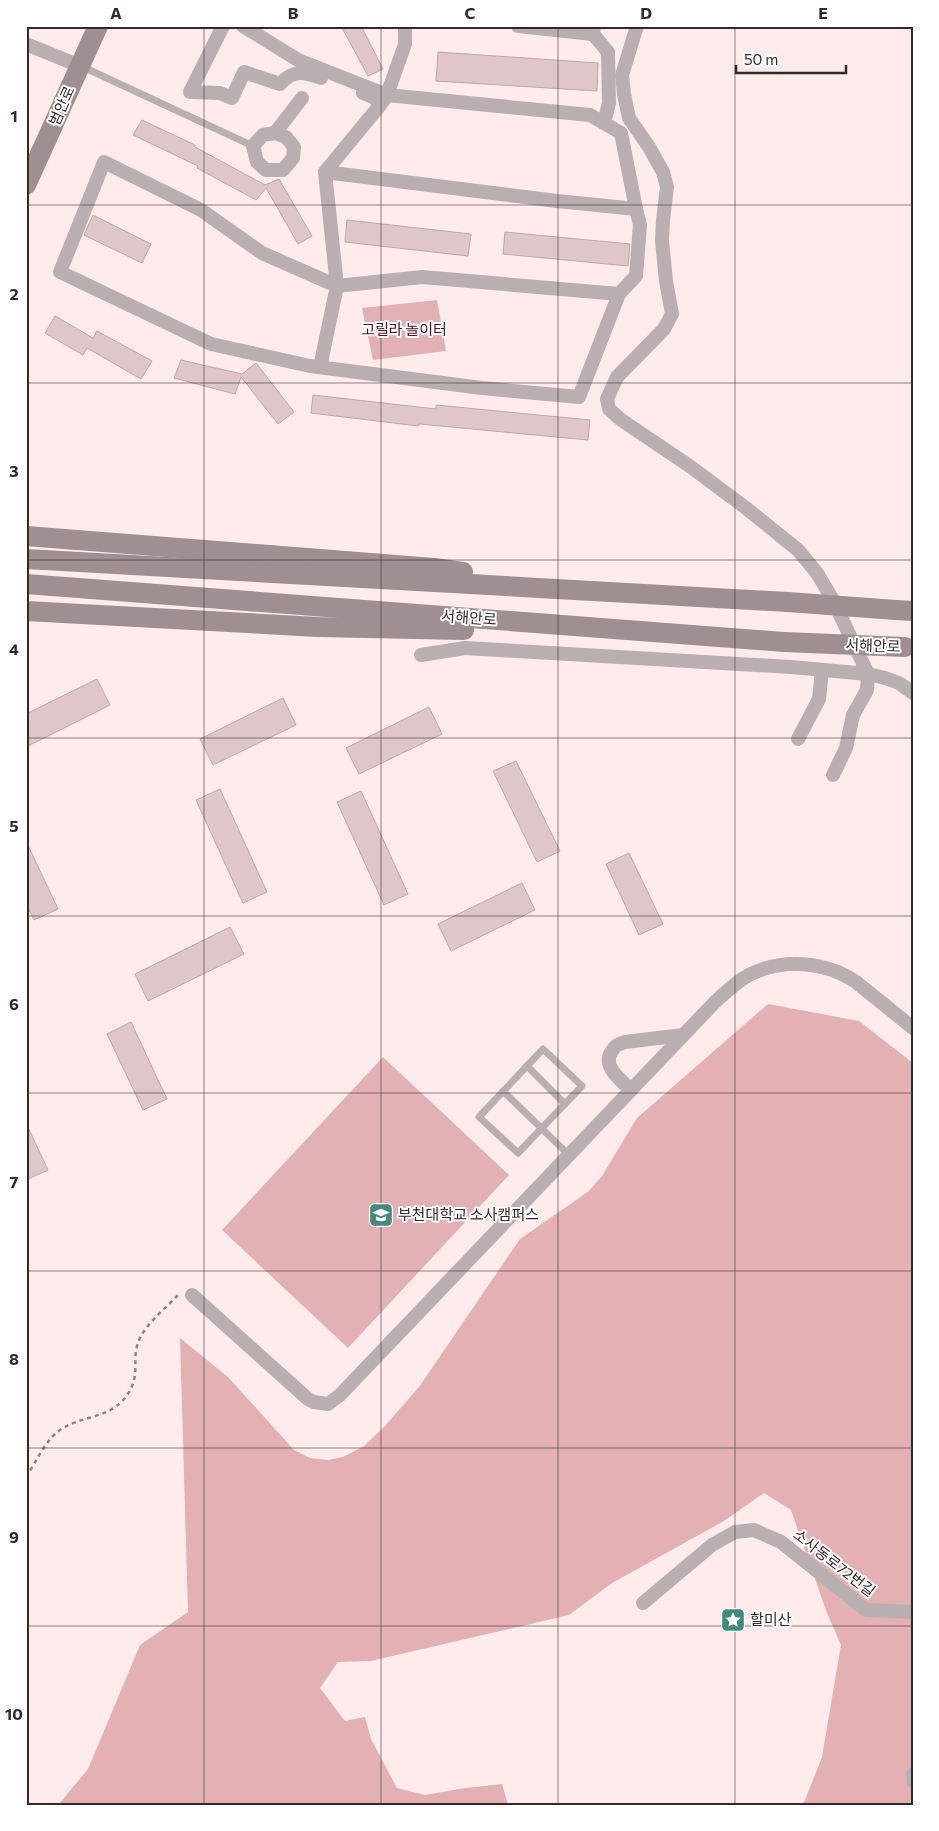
<svg xmlns="http://www.w3.org/2000/svg" width="939" height="1831" font-family="Commissioner,'Noto Sans KR',sans-serif">
<style>
.green{fill:#e2b1b5}
.forest{fill:#e3b0b4}
.building{fill:#dfc7c9;stroke:#bda6a8}
.lines{fill:none;stroke-linecap:round;stroke-linejoin:round}
.path{stroke:#908283;stroke-width:2.5;stroke-dasharray:4 4;stroke-linecap:butt}
.lane{stroke:#baafb0;stroke-width:7}
.street{stroke:#baafb0;stroke-width:14}
.secondary{stroke:#9f8f90;stroke-width:20}
.secondary-bridge{stroke:#9f8f90;stroke-width:20}
.grid{fill:none;stroke:#32292a;stroke-width:1;stroke-opacity:0.55}
.labels{text-anchor:middle;stroke-width:4;stroke-linejoin:round;paint-order:stroke}
.street-label{font-size:15px;fill:#32292a;stroke:#fefefe}
.park-label{font-size:15px;fill:#4e121e;stroke:#fefefe}
.poi-label{font-size:15px;fill:#32292a;stroke:#fefefe;text-anchor:start}
.neatline{fill:none;stroke:#32292a;stroke-width:2}
.grid-label{font-size:16px;text-anchor:middle;font-weight:bold;fill:#32292a}
</style>
<rect width="100%" height="100%" fill="#ffebec"/>
<!-- green -->
<g class="green">
<polygon points="437,300 446,351 373,360 362,308"/>
<polygon points="383,1057 509,1175 348,1348 222,1230"/>
</g>
<!-- forest -->
<polygon class="forest" points="768,1004 859,1021 913,1063 913,1805 801,1805 805,1800 822,1757 841,1645 827,1613 791,1510 764,1493 724,1521 612,1583 569,1615 371,1661 338,1662 320,1688 345,1721 365,1717 371,1739 397,1788 425,1795 465,1788 502,1784 508,1805 58,1805 88,1769 140,1645 188,1612 180,1338 228,1377 294,1450 310,1458 328,1460 343,1457 364,1446 385,1426 419,1387 520,1239 589,1191 602,1176 637,1118"/>
<!-- building -->
<g class="building">
<polygon points="341,26 361,26 383,69 368,76"/>
<polygon points="438,52 598,63 597,91 436,81"/>
<polygon points="142,120 195,145 195,147 265,185 279,179 312,236 298,244 266,188 256,200 197,168 198,166 133,135"/>
<polygon points="93,215 151,244 142,263 84,235"/>
<polygon points="347,220 471,234 468,256 345,242"/>
<polygon points="505,232 630,244 628,266 503,254"/>
<polygon points="55,316 93,338 97,331 152,361 141,379 87,348 83,355 45,333"/>
<polygon points="181,360 242,374 256,363 294,412 278,424 241,377 235,394 174,378"/>
<polygon points="313,395 436,409 436,405 590,420 588,440 419,424 418,426 311,413"/>
<polygon points="97,679 110,705 26,747 26,714"/>
<polygon points="283,698 296,725 213,765 200,739"/>
<polygon points="429,707 442,734 359,774 346,748"/>
<polygon points="516,761 560,851 537,862 493,771"/>
<polygon points="220,789 267,892 243,903 196,800"/>
<polygon points="361,791 408,894 384,905 337,802"/>
<polygon points="26,841 58,909 34,920 26,904"/>
<polygon points="629,853 663,924 639,935 606,864"/>
<polygon points="522,883 535,910 451,951 438,924"/>
<polygon points="230,927 244,954 148,1001 135,974"/>
<polygon points="131,1022 167,1099 143,1110 107,1034"/>
<polygon points="26,1123 48,1170 26,1180"/>
</g>
<g class="lines">
<!-- path -->
<path class="path" d="M26,1477c11,-16 20,-39 37,-49 20,-12 45,-10 61,-29 20,-24 5,-39 16,-61 8,-16 26,-30 38,-43"/>
<!-- lane -->
<g class="lane">
<polyline points="81,66 253,146"/>
<polygon points="543,1049 582,1086 518,1153 479,1117"/>
<polyline points="527,1066 565,1104"/>
<polyline points="503,1091 569,1155"/>
</g>
<!-- street -->
<g class="street">
<path d="M223,26l-33,66 30,1 12,5 12,-26 36,12c14,-15 24,-12 41,-6"/>
<polyline points="243,26 298,60 387,95 590,115 621,133 636,209 557,201 325,172"/>
<polyline points="518,26 593,34 594,26"/>
<polyline points="637,26 622,75 624,94 629,118 649,147 663,172 667,187 663,220 662,241 666,281 672,314 664,329 617,377 607,399 609,409 620,419 691,467 746,508 798,550 817,573 833,600 868,674 867,690 853,715 846,748 833,775"/>
<polyline points="593,34 608,52 609,103 604,123"/>
<polyline points="26,44 80,66"/>
<polyline points="383,101 387,95 405,44 405,26"/>
<polygon points="275,133 286,137 294,147 293,158 283,170 266,170 257,162 253,146 263,135"/>
<polyline points="275,133 302,98"/>
<polygon points="104,162 201,210 262,253 337,286 422,277 619,294 579,397 482,388 310,366 211,344 60,272"/>
<polyline points="619,294 636,276 640,225 636,209"/>
<polyline points="320,367 337,286 325,172 381,104 373,97 363,93"/>
<polyline points="421,655 465,648 791,667 868,674 885,678 899,683 913,693"/>
<polyline points="798,739 819,699 822,670"/>
<path d="M631,1090c-10,-10 -30,-24 -19,-39 3,-6 7,-7 13,-9l58,-7"/>
<path d="M192,1295l116,104 6,3 14,2 12,-9 375,-393c11,-10 21,-20 34,-27 33,-17 76,-14 107,7l57,46"/>
<polyline points="643,1603 712,1545 735,1532 754,1530 781,1542 866,1610 913,1612"/>
<polyline points="913,1774 913,1781"/>
</g>
<!-- secondary -->
<g class="secondary">
<polyline points="26,185 98,26"/>
<polyline points="26,536 434,568 463,572"/>
<polyline points="26,559 788,602"/>
<polyline points="26,584 784,642"/>
<polyline points="896,610 913,611"/>
<polyline points="26,611 318,627 464,630"/>
</g>
<!-- secondary-bridge -->
<g class="secondary-bridge">
<polyline points="788,602 896,610"/>
<polyline points="784,642 905,647"/>
</g>
</g>
<!-- grid -->
<path class="grid" d="M204,26v1779M381,26v1779M558,26v1779M735,26v1779M26,205h887M26,383h887M26,560h887M26,738h887M26,916h887M26,1093h887M26,1271h887M26,1448h887M26,1626h887"/>
<!-- icons -->
<defs>
<symbol id="university-square" viewBox="-11 -11 22 22"><rect x="-9" y="-9" width="18" height="18" rx="4" fill="#45897c" stroke="#fefefe"/><path d="M0-5L7-2L0 1L-7-2ZM-4 1L0 2.5L4 1V4Q0 6-4 4Z" fill="#fff"/></symbol>
<symbol id="sight-square" viewBox="-11 -11 22 22"><rect x="-9" y="-9" width="18" height="18" rx="4" fill="#45897c" stroke="#fefefe"/><path d="M0-6L1.8-2.2L6-1.7L2.9 1.2L3.7 5.4L0 3.3L-3.7 5.4L-2.9 1.2L-6-1.7L-1.8-2.2Z" fill="#fff"/></symbol>
</defs>
<g fill-rule="evenodd">
<use href="#university-square" x="367" y="1201" width="28" height="28"/>
<use href="#sight-square" x="719" y="1606" width="28" height="28"/>
</g>
<g class="labels">
<!-- street labels -->
<g class="street-label">
<text transform="translate(62 106) rotate(-66)" y="5">범안로</text>
<text transform="translate(469 618) rotate(4)" y="5">서해안로</text>
<text transform="translate(873 646) rotate(2)" y="5">서해안로</text>
<text transform="translate(834 1563) rotate(38)" y="5">소사동로72번길</text>
</g>
<!-- park labels -->
<g class="park-label">
<text x="404" y="335">고릴라 놀이터</text>
</g>
<!-- poi labels -->
<g class="poi-label">
<text x="398" y="1220">부천대학교 소사캠퍼스</text>
<text x="750" y="1625">할미산</text>
</g>
</g>
<!-- border -->
<rect width="939" height="1831" fill="none" stroke="#fefefe" stroke-width="55"/>
<!-- scale -->
<path d="M736 65v8h110v-8" fill="none" stroke="#32292a" stroke-width="2.5"/>
<text x="744" y="65" font-size="15" fill="#32292a" stroke="#fefefe" stroke-width="4" paint-order="stroke">50 m</text>
<rect x="28" y="28" width="884" height="1776" class="neatline"/>
<g class="grid-label">
<text x="116" y="19">A</text>
<text x="293" y="19">B</text>
<text x="470" y="19">C</text>
<text x="646" y="19">D</text>
<text x="823" y="19">E</text>
<text x="14" y="122">1</text>
<text x="14" y="300">2</text>
<text x="14" y="477">3</text>
<text x="14" y="655">4</text>
<text x="14" y="832">5</text>
<text x="14" y="1010">6</text>
<text x="14" y="1188">7</text>
<text x="14" y="1365">8</text>
<text x="14" y="1543">9</text>
<text x="14" y="1720">10</text>
</g>
</svg>
